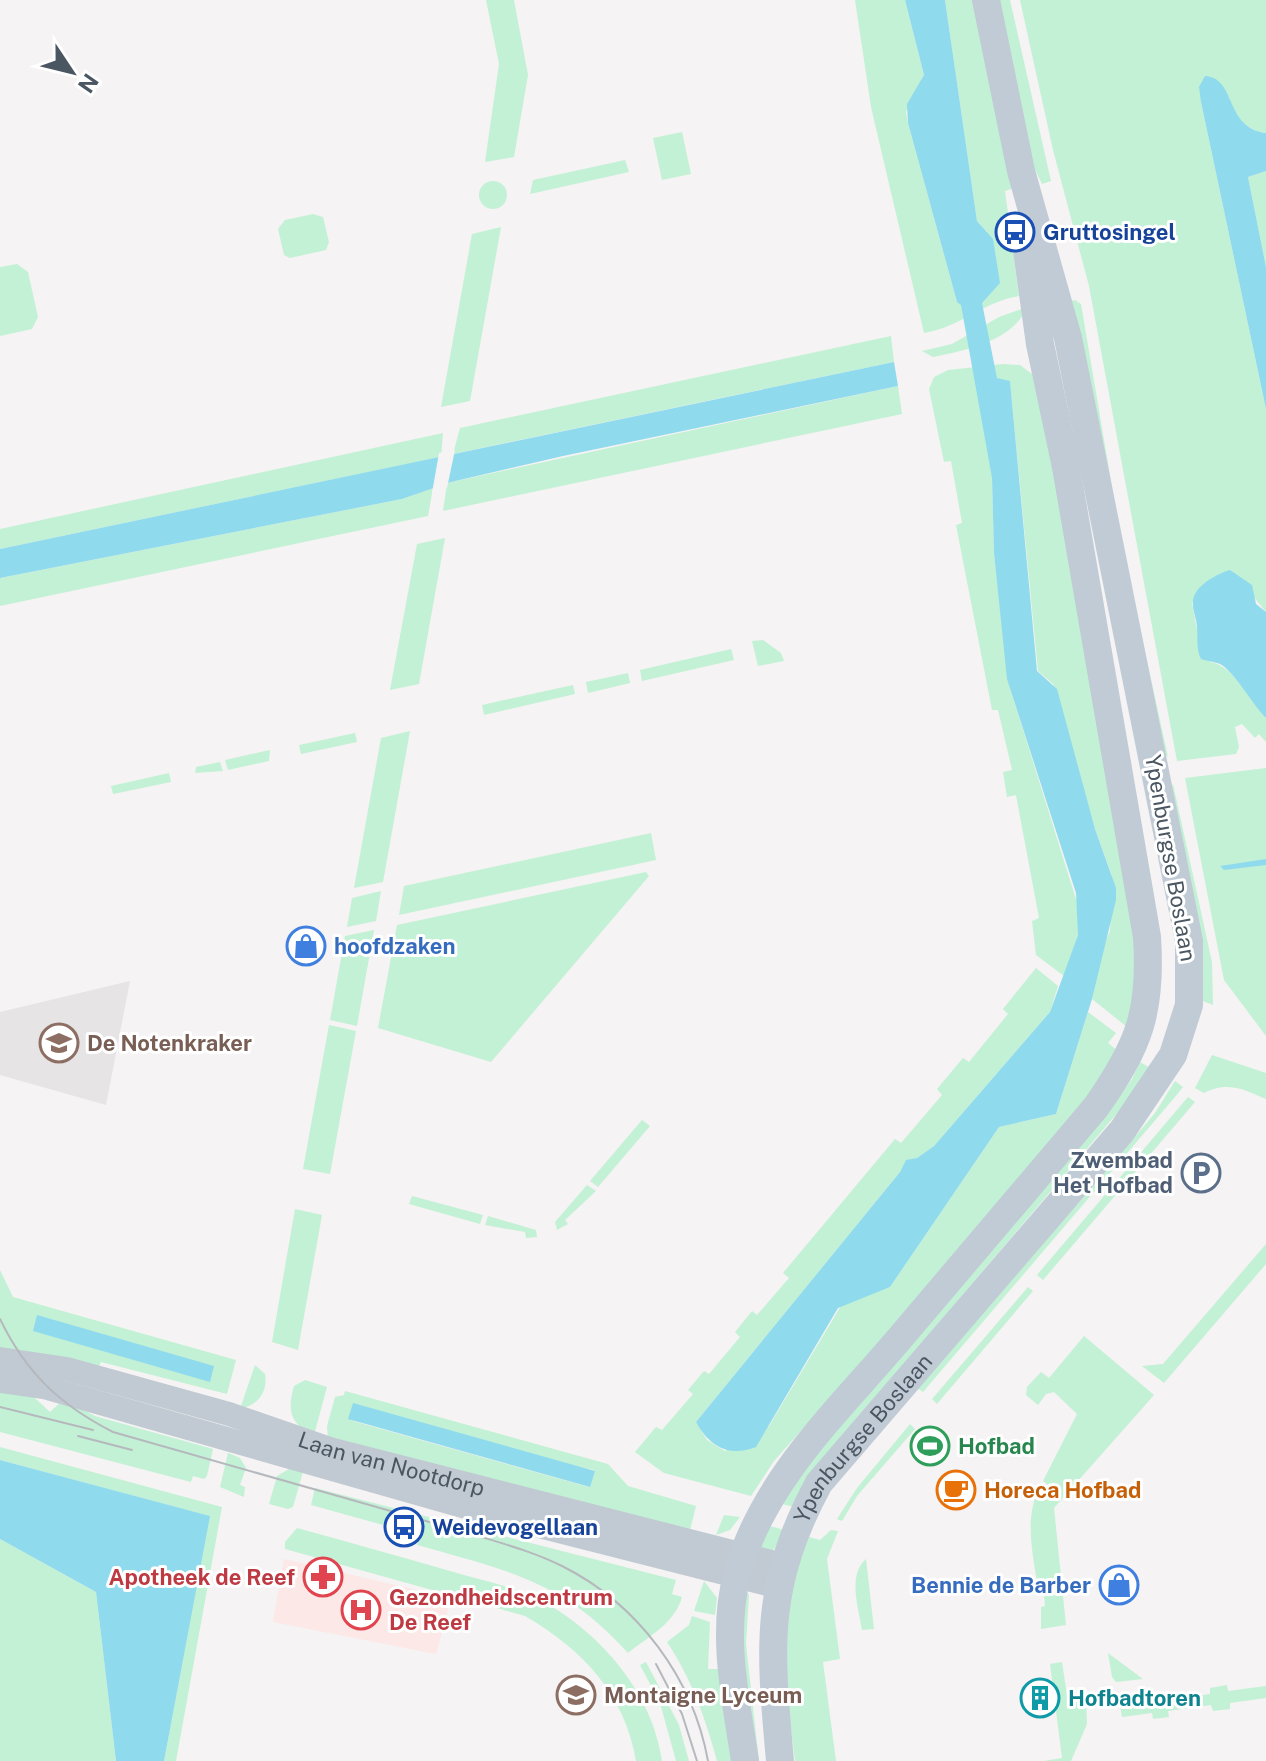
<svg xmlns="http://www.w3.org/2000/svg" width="1266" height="1761" font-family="'Public Sans',sans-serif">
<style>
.education{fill:#e6e4e5}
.medical{fill:#fce8e6}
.green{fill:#c3f1d5;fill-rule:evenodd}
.water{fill:#90daee}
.pier{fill:#f5f3f3}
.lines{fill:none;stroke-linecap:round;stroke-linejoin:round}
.tertiary{stroke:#c1cad2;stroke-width:24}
.secondary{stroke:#c1cbd6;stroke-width:28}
.tram{stroke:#b5b8bd;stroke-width:2}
.labels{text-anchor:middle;stroke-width:6;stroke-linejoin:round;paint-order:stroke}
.transit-label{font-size:22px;font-weight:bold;fill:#164399;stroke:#fff;text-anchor:start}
.street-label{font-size:22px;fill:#4a5661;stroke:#fff}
.shop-label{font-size:22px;font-weight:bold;fill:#366cbe;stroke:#fff;text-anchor:start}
.education-label{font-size:22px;font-weight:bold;fill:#785e54;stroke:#fff;text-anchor:start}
.service-label{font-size:22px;font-weight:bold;fill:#4e5e75;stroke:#fff;text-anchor:end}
.leisure-label{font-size:22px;font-weight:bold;fill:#27864d;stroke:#fff;text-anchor:start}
.food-label{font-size:22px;font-weight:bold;fill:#c56008;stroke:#fff;text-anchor:start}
.health-label{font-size:22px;font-weight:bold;fill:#be3a42;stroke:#fff;text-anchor:end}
.culture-label{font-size:22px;font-weight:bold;fill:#0d838f;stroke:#fff;text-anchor:start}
</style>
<rect width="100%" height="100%" fill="#f5f3f3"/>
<!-- education -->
<polygon class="education" points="130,981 106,1105 0,1075 0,1012"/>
<!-- medical -->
<polygon class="medical" points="284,1559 451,1598 436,1654 273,1622"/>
<!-- green -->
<g class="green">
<polygon points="486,0 514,0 528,75 514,157 485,162 499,64"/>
<path d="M855,0h50l19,75 -18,37 2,11 49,179 30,-70 -10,-11 -32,-221h32l37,188 -9,3 14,105c-37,6 -56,30 -95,37l-53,-226z"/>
<polygon points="996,0 1010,0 1051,181 1042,184 1028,155"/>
<path d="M1020,0h246v133c-21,-3 -32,-16 -37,-36l-28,5 65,307v203l-13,-16 -61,7 5,27 13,32c25,4 39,39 56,56v24l-7,-8 -4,4 -13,-14 -7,3 4,20 -3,7 -59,7 -88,-475 -36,-136z"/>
<polygon points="682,132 691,174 662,180 653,138"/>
<polygon points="625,160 629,172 530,194 533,180"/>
<polygon points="1266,171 1266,267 1248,177"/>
<circle cx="493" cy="195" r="14"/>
<polygon points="313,214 323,217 329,242 326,250 290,258 284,255 278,229 285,220"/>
<polygon points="501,227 470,401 441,407 472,234"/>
<polygon points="17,264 28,272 38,317 32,329 0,336 0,267"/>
<polygon points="1075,300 1081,304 1122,546 1168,757 1159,750 1065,302"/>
<path d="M1027,307c-14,34 -61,43 -94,50l-11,-6 30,-7 47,-27z"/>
<polygon points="891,336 894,362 453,454 460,428"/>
<polygon points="1003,364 1020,365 1036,377 1142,930 1132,1031 1092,999 1101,951 1110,931 1112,876 1095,829 1053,684 1038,671 1010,382 997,378 996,374 992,478 994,553 1010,688 1080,912 1078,935 1064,976 1036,955 1032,921 1039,918 1016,795 1007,797 1003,772 1012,770 998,710 992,710 956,525 962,523 951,461 944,462 929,389 934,377 948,370"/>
<polygon points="898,386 902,414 443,511 447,484 451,482"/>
<polygon points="443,433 441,457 0,549 0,529"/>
<polygon points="433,488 428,516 0,606 0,578 402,499"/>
<polygon points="445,538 419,684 390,690 417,544"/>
<polygon points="763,640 781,653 784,661 758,666 752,641"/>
<polygon points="731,649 734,660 642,681 640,670"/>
<polygon points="628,673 630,683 588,693 586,682"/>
<polygon points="573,685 575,694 484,715 482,705"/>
<polygon points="410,731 383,882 354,888 381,738"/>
<polygon points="355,733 357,742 301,754 299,745"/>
<polygon points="270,750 269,761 228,770 225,760"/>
<polygon points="220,762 223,771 195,773 196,767"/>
<polygon points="1266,768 1266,1036 1224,980 1185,778"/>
<polygon points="169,773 171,782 113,794 111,786"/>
<polygon points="1173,784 1212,962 1213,1005 1203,1001 1168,796"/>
<polygon points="651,833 656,860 399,915 404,886"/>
<polygon points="646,872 649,876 491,1062 378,1028 397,925"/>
<polygon points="381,891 376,921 347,927 352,898"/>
<polygon points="374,930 357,1026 330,1020 345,936"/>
<polygon points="1036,968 1058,986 1050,1012 934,1146 917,1158 906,1161 900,1172 696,1422 707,1440 725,1451 769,1426 842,1304 890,1287 999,1127 1056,1114 1088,1012 1116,1033 1108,1043 1124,1056 1086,1111 774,1461 751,1496 664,1473 635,1452 656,1427 662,1430 693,1394 688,1390 704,1371 709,1374 740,1337 735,1332 752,1311 757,1315 789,1278 783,1273 895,1139 901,1143 942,1095 937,1089 963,1058 969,1062 1008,1014 1003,1009"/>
<polygon points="329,1025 356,1031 330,1174 303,1169"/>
<path d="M1212,1055l54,18v26c-23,-10 -39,-18 -62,-6l-9,-5z"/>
<polygon points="1140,1062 1150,1068 1130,1098 828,1453 794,1507 778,1503 799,1475 1106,1115 1132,1079"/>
<polygon points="1175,1081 1183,1087 1175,1097 923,1392 917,1388 1042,1232 1078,1204 1155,1113"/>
<polygon points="1188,1097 1195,1102 1043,1280 1037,1275"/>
<polygon points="642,1120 650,1126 598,1187 590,1181"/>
<polygon points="587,1185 596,1191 565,1220 568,1224 557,1230 555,1222"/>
<polygon points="412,1196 483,1215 480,1224 409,1204"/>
<polygon points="295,1209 322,1215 298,1350 272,1342"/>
<polygon points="488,1216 536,1230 537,1237 526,1238 525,1232 485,1225"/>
<polygon points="1266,1244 1266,1264 1164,1383 1142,1366 1163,1364"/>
<polygon points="0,1270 13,1297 236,1360 227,1394 101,1362 98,1369 0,1352"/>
<polygon points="1028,1287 1033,1291 937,1404 932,1399"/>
<path d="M1084,1336l70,59 -100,113 12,117 -25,4v-22l4,-1 -1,-11 -5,1c-4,-34 -16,-73 -1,-105l4,2 5,-9 -4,-3 34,-67 -23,-22 -8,2 -8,11 -12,-10 1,-8 14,-15 8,6z"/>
<path d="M255,1365l10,9c3,18 -7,31 -25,35z"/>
<path d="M305,1380l22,7 -13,48c-24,-11 -27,-24 -20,-49z"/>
<polygon points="0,1385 25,1389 50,1412 64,1399 95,1416 213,1449 207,1476 204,1479 193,1476 191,1482 0,1432"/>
<path d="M345,1391l263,73 20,22 68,20 -6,24 -362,-91 -1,-13 8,-29 9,-2zM349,1420l245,50v1l-5,16z"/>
<polygon points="910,1424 915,1429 857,1496 842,1521 837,1519 857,1488"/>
<polygon points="0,1447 222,1507 176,1761 164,1761 209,1516 0,1460"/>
<polygon points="228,1453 240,1458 246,1468 240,1485 245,1487 244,1497 220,1487"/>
<polygon points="304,1468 293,1507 288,1509 269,1504 277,1476 289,1469"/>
<path d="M315,1488l361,92 -4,14 10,3c-7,26 -34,40 -54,56 -64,-72 -122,-83 -211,-108l2,-10 -108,-30z"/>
<polygon points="724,1515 740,1517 730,1530 716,1535"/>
<polygon points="766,1525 785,1530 773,1551 760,1548"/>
<path d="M297,1528c51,14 102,28 153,43 30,9 63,15 92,30 58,31 111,93 120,160h-26c-11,-67 -54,-112 -111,-145l-240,-67v-7z"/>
<polygon points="831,1530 838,1531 827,1559 840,1659 823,1662 836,1761 795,1761 782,1654 784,1610 802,1535 820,1540"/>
<polygon points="0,1539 96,1592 116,1761 0,1761"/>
<path d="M866,1559l8,70 -12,1c-3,-21 -15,-55 4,-71z"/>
<polygon points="704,1581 717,1598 715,1615 694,1611"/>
<polygon points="746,1590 749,1595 746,1644 759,1761 754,1761 741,1644"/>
<path d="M692,1616l18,6 -2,47h10l18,92h-19c-12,-44 -25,-81 -50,-119l22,-17z"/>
<polygon points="1108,1653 1143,1679 1116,1682 1112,1677"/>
<polygon points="646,1662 679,1725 689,1761 676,1761 660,1703 640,1665"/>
<polygon points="1062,1662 1068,1702 1086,1699 1087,1724 1071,1761 1044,1761 1062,1758 1050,1664"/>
<polygon points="1227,1685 1228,1691 1266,1686 1266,1698 1230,1703 1230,1709 1213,1711 1211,1705 1168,1711 1169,1717 1153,1719 1152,1713 1122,1717 1120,1705 1150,1701 1150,1696 1166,1694 1168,1700 1210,1694 1210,1688"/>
</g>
<!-- water -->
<g class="water">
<path d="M905,0h40l32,221 16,18 7,44 -18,20 15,75 13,3 27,290 20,18 38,140 21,59v12l-24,99 -36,115 -57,13 -109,160 -52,21 -82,139c-27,11 -47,-1 -60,-25l204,-250 6,-12 11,-2 17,-12 116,-134 28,-77 -2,-42 -69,-214 -13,-126 -2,-75 -31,-173 -4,-3 -49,-179 -1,-19 17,-29z"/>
<path d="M1205,76c32,2 19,52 61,57v38l-18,6 18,90v142l-65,-307 -2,-15z"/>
<polygon points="894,362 898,386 563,456 451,482 402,499 0,578 0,549"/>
<path d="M1230,570l22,15 4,19 10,8v106c-14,-14 -32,-47 -46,-54 -5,-2 -13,-3 -19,-5 -5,-10 -3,-21 -4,-31 0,-9 -5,-18 -4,-26 0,-16 24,-28 37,-32z"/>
<polygon points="1266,859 1266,865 1224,870 1220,866"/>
<polygon points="37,1315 214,1366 210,1382 33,1331"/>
<polygon points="353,1403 595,1471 590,1487 348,1419"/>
<polygon points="0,1460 210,1516 164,1761 116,1761 96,1592 0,1539"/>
</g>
<!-- pier -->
<polygon class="pier" points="455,450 447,488 432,493 439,453"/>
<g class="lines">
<!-- tertiary -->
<g class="tertiary">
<path id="s1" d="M0,1359l67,10 162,45 101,35 453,116"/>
<polyline points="0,1381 44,1387 480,1511 779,1587"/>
</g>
<!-- secondary -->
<g class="secondary">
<path d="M745,1761c-9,-61 -24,-125 -8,-186 25,-94 102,-165 163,-237 66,-77 131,-154 196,-231 43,-61 56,-95 51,-170l-81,-470 -26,-123 -16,-115"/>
<path id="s2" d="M780,1761c-10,-113 -17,-174 39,-278l303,-352 51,-76 16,-50v-64l-121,-603 -47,-167 -35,-171"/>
</g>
<!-- tram -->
<g class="tram">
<path d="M0,1319c26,54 60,86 113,113l362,103c29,9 59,17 87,31 76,38 131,112 146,195"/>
<polyline points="0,1407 93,1430"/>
<polyline points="78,1436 132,1450"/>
<polyline points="656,1664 682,1714 697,1761"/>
</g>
</g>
<!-- icons -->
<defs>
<symbol id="bus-ring" viewBox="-11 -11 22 22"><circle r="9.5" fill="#fff" stroke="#1a4fb4" stroke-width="1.5"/><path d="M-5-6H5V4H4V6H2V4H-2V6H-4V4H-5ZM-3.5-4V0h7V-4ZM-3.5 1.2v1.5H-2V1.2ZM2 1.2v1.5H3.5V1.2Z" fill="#1a4fb4"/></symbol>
<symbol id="shop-ring" viewBox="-11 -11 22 22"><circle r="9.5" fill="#fff" stroke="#3f7fe0" stroke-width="1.5"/><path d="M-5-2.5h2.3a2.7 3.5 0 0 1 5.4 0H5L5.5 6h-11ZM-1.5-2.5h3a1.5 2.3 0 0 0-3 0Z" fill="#3f7fe0"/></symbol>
<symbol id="school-ring" viewBox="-11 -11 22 22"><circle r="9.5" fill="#fff" stroke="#8d6e63" stroke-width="1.5"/><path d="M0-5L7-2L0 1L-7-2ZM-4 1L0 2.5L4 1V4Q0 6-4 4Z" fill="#8d6e63"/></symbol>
<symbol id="parking-ring" viewBox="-11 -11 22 22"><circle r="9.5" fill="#fff" stroke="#5c6f8a" stroke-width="1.5"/><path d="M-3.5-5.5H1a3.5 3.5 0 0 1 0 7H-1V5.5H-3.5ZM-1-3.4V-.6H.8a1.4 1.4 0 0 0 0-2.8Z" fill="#5c6f8a"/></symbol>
<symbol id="stadium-ring" viewBox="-11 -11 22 22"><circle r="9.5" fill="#fff" stroke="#2e9e5b" stroke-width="1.5"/><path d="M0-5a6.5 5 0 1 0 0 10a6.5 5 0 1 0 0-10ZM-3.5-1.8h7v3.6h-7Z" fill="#2e9e5b"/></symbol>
<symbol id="cafe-ring" viewBox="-11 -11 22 22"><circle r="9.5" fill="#fff" stroke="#e8710a" stroke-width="1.5"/><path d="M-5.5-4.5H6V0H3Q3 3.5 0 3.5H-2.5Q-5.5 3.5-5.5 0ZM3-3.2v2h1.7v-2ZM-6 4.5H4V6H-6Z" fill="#e8710a"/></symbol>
<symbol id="pharmacy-ring" viewBox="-11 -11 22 22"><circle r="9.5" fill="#fff" stroke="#e0444e" stroke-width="1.5"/><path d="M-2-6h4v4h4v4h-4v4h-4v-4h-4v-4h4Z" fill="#e0444e"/></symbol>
<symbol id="hospital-ring" viewBox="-11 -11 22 22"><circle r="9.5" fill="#fff" stroke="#e0444e" stroke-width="1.5"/><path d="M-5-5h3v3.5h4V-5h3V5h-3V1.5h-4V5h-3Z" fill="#e0444e"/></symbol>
<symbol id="building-ring" viewBox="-11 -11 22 22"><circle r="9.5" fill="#fff" stroke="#0f9aa8" stroke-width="1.5"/><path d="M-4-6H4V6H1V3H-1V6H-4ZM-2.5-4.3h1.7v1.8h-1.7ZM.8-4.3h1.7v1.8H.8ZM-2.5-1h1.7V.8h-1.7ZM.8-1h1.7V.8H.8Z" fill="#0f9aa8"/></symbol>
</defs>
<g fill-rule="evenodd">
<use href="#bus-ring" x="993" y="210" width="44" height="44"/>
<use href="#shop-ring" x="284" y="924" width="44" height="44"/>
<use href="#school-ring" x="37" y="1021" width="44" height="44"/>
<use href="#parking-ring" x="1179" y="1151" width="44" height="44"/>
<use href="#stadium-ring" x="908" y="1424" width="44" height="44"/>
<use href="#cafe-ring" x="934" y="1468" width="44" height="44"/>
<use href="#bus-ring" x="382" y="1505" width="44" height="44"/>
<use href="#pharmacy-ring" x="301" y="1555" width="44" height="44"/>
<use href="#shop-ring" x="1097" y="1563" width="44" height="44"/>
<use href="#hospital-ring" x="339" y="1588" width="44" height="44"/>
<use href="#school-ring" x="554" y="1673" width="44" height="44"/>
<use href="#building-ring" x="1018" y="1676" width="44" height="44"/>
</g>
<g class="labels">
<!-- transit labels -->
<g class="transit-label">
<text x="1043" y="240">Gruttosingel</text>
<text x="432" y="1535">Weidevogellaan</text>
</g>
<!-- street labels -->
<g class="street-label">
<text transform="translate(1171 858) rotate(80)" y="8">Ypenburgse Boslaan</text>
<text dy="8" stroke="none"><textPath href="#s2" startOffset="348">Ypenburgse Boslaan</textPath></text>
<text dy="8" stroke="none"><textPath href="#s1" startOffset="406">Laan van Nootdorp</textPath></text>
</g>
<!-- shop labels -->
<g class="shop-label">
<text x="334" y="954">hoofdzaken</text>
<text x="1091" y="1593" text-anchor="end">Bennie de Barber</text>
</g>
<!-- education labels -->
<g class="education-label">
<text x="87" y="1051">De Notenkraker</text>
<text x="604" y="1703">Montaigne Lyceum</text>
</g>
<!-- service labels -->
<g class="service-label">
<text x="1173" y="1168">Zwembad<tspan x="1173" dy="25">Het Hofbad</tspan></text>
</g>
<!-- leisure labels -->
<g class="leisure-label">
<text x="958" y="1454">Hofbad</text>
</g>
<!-- food labels -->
<g class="food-label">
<text x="984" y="1498">Horeca Hofbad</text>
</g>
<!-- health labels -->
<g class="health-label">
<text x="295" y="1585">Apotheek de Reef</text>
<text x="389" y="1605" text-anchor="start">Gezondheidscentrum<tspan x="389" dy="25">De Reef</tspan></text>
</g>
<!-- culture labels -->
<g class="culture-label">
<text x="1068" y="1706">Hofbadtoren</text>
</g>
</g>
<!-- north arrow -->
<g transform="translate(72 72) rotate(125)" stroke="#ffffff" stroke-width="6" paint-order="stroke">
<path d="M0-6L14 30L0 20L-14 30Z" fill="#4a5661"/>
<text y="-12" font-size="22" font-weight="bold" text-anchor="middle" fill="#4a5661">N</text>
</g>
</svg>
